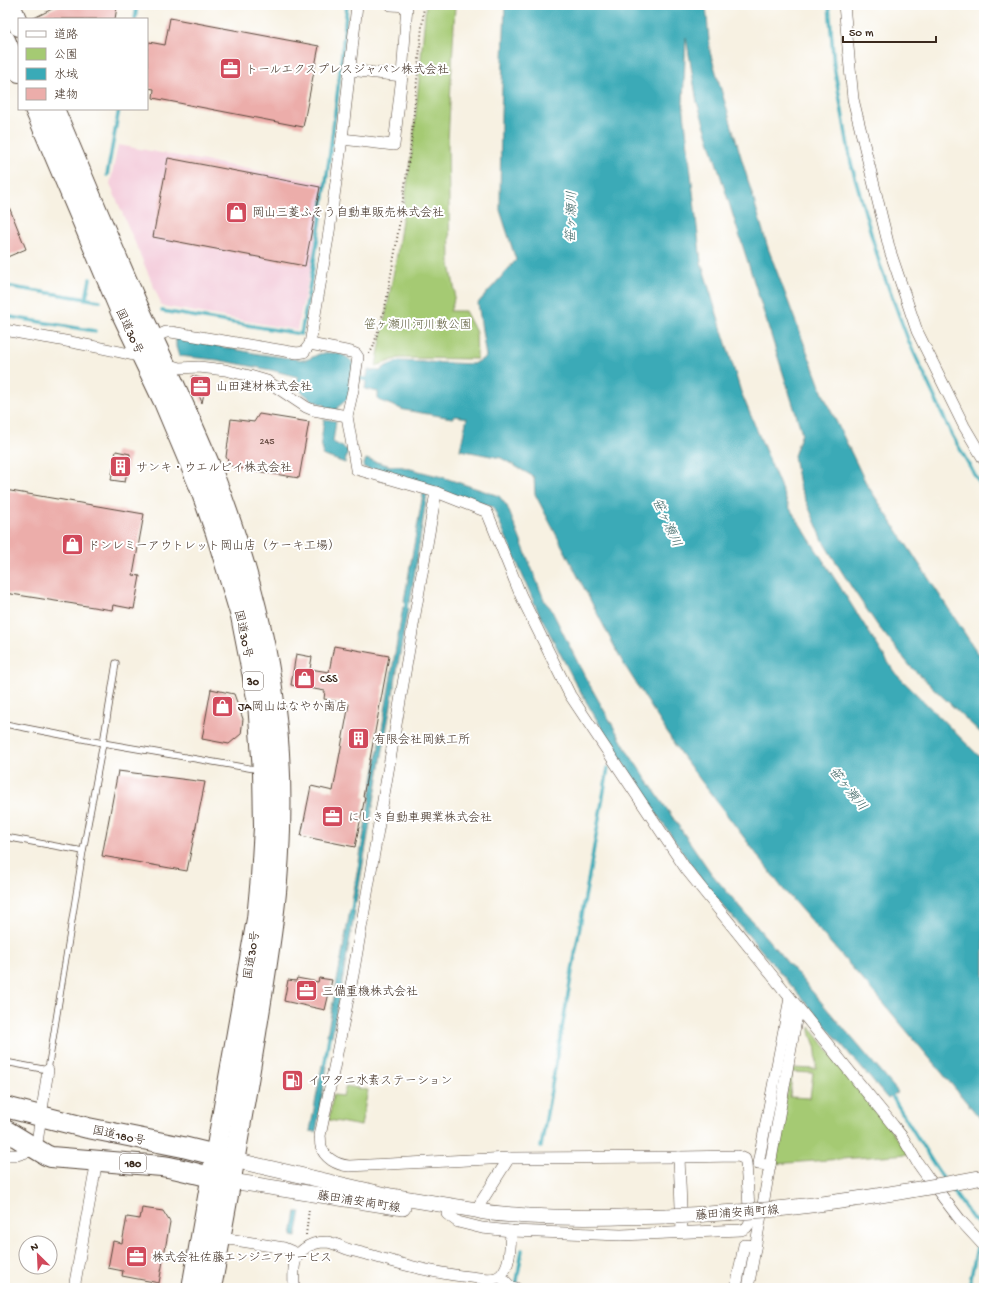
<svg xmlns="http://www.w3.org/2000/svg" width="989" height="1293" font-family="'Gochi Hand','Klee One',sans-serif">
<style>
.built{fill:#f4cfdd}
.green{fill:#a5ca73;stroke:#707a48;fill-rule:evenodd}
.water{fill:#3aaab7;stroke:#3a6a6a}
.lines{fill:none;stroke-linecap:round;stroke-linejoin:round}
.stream{stroke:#3aaab7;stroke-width:3.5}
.building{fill:#ecadaa}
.lane-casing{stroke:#57483b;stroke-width:7}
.street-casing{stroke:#57483b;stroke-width:12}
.secondary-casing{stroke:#57483b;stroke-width:16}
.highway-casing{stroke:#57483b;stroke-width:22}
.path{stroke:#57483b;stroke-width:2;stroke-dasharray:1 3;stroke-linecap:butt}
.lane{stroke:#fff;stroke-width:5.5}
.street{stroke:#fff;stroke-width:11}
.secondary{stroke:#fff;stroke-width:15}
.highway{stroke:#fff;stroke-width:20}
.secondary-bridge-casing{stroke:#57483b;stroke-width:16;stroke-linecap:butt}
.secondary-bridge{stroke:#fff;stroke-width:15}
.labels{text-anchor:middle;stroke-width:4;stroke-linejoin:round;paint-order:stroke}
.number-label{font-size:10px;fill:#674b41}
.shield{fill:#fff;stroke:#766a62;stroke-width:1}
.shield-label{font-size:11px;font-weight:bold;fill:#3b2a1e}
.poi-label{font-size:12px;fill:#3b2a1e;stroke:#fff;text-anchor:start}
.park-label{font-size:12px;fill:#5b5a38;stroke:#fff}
.street-label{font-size:12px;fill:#3b2a1e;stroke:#fff}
.water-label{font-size:13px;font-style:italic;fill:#3b6463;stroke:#fff}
</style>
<rect width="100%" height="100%" fill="#fff"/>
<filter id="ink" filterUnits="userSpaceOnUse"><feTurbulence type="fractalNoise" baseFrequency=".025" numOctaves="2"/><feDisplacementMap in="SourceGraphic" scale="8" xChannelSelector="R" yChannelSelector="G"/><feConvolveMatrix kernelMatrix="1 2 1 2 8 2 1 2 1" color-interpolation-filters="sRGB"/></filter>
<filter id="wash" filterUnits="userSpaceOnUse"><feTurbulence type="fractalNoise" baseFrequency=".012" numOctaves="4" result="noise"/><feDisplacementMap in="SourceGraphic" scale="16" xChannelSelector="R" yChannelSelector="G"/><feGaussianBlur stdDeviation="0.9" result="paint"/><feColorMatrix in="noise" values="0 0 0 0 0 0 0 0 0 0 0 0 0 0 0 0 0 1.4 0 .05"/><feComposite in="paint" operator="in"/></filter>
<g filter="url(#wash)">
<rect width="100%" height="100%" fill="#f7f1e2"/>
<!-- built -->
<polygon class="built" points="118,145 324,183 311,268 297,330 162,306 110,184"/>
<!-- green -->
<g class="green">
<polygon points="426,5 455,5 448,142 450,264 455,292 453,304 450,311 465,311 476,332 477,359 399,358 376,366 397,255 413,143"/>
<path d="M810,1027l99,127 -135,10 17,-96 25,1c0,-5 1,-11 0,-17 0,-8 -7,-17 -6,-25zM792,1072l21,1 -3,25 -20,-1z"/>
<polygon points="346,1086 368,1090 361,1126 329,1120 333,1095 343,1096"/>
</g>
<!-- water -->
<g class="water">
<polygon points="505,5 706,5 710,52 768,248 823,394 866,483 975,649 984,660 984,736 910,666 878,626 852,588 825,545 799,485 794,456 802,433 697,102 686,37 683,103 701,262 741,392 789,507 895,673 984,761 984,1123 884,1004 783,889 680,753 622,661 535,494 534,477 501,458 460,450 467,418 456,416 452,418 404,410 378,400 378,392 365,389 368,370 380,371 386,366 399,361 474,364 486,357 478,303 516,260 500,210 501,114"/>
<path d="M176,338l83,16 46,6c5,-1 9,-4 14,-6 14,-3 29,-1 36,12l-6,32 -11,9 -1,3 -12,-2v-3l-12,-4 -16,-13 1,-11 -27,-7 -53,-10 -39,-4 -3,-9z"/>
<polygon points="324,419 336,421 333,442 348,450 345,463 322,455 323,451 321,442"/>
<polygon points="366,459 391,466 399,466 442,477 499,496 507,506 545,602 550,607 584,675 629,754 711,873 898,1092 888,1099 702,881 635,782 611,744 576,684 537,609 493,507 363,467"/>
<polygon points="423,494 427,494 410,602 404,601"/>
<polygon points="403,607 408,608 356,903 352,902"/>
<polygon points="350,911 355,911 332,1036 327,1035"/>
<polygon points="322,1065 327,1066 316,1132 310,1131"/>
<polygon points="296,1212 301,1212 296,1237 292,1236"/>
</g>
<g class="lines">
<!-- stream -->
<g class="stream">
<polyline points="829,5 834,66 851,163 880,265 909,342 952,435 984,491"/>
<polyline points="135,19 137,5"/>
<polyline points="107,175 119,109"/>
<polyline points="5,286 100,301"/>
<polyline points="86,298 90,279"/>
<path d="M162,311l139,23c21,-109 35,-219 46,-329"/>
<polyline points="5,316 95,331"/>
<polyline points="357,378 371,380"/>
<polyline points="405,611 408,598"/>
<polyline points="351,915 354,899"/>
<polyline points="324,1068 330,1031"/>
<polyline points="890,1093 935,1166 945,1181"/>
<polyline points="541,1147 608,768"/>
<polyline points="950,1187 973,1219 984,1229"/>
<polyline points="516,1287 522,1250"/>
<polyline points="742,1288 748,1255"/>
<polyline points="969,1288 977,1247"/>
</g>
</g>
<g id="blocks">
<!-- building -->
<g class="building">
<polygon points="60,5 109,5 117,7 115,19 32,19"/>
<polygon points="170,18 319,46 303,127 153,98 154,89 147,88 147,50 149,42 165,45"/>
<polygon points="168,158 320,187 305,266 153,237"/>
<polygon points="5,197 26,249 5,258"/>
<polygon points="192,376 207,379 202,403"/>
<polygon points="259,414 309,422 299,478 232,467 226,457 231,419 254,422"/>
<polygon points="116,451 130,454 125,482 111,480"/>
<polygon points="5,490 144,514 133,575 140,576 134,609 113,605 112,610 5,593"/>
<polygon points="334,646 389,656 363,797 365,797 355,847 301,836 311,786 333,791 349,704 324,699 325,691 291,685 296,654 312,657 310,669 329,672"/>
<polygon points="211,689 234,694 243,719 241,734 229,744 202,739"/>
<polygon points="118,771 205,782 187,871 102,856"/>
<polygon points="297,978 318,982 319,978 332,980 325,1010 284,1001 288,980 296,981"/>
<polygon points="142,1208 163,1211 170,1222 159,1283 122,1276 123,1271 108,1268 113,1241 122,1243 127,1217 140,1219"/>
</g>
</g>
</g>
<g filter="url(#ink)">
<use href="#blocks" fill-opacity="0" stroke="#57483b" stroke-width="1"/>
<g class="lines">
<defs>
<g id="lane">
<polyline points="5,724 103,743 260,770"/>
<polyline points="5,837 83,851"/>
<polyline points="5,1062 48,1070 83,851 103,743 116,663"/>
</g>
<g id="street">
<polyline points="391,5 407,6"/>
<polyline points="844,5 853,99 890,251 917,331 964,426 984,460"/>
<polyline points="350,70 402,76"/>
<polyline points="342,139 394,145 402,76 407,5"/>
<path d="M5,330c46,9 95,16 140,28"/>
<polyline points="148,340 166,332 171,332 297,353 304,352 310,344 329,232 342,139 357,5"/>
<path d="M310,344l41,8 5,2 2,3 -5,33 -6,26 9,53 80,23 -83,483 -33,161c1,3 0,7 1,10 3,12 16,19 28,20l160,-8 170,-1 59,-1 7,3 1,4 4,59c-2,5 -4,7 -9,8l-120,5 -110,-4 -29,-3 -24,-6 -11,-8"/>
<polyline points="163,363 179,368 199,367 225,370 250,376 267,381 306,407 313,410 347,416"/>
<polyline points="436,492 487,512 521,596 570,695 686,869 893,1125 903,1138 917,1162 929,1179 961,1221 984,1246"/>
<polyline points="5,1155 17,1155 36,1149 48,1070"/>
<polyline points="679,1157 682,1232"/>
<polyline points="770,1165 758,1164 790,998"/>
<polyline points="476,1210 509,1158"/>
<polyline points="216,1237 284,1248 298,1254"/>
<polyline points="500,1276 511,1287 516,1288"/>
<polyline points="74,1288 97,1160"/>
<path d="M294,1288c0,-13 -3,-30 10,-39 6,-5 15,-7 23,-7 7,1 13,4 20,7 7,2 15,4 23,6 33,10 67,19 101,22 9,1 23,5 30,-2 10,-10 9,-30 10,-44"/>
<polyline points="736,1288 744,1245 755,1246"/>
<polyline points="748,1288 798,1009"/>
</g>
<g id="secondary">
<path d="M234,1160l157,36 85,14c17,5 35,4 52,6 47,3 93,1 139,0"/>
<polyline points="231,1181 403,1208"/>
</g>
<g id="highway">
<polyline points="10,5 19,26"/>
<polyline points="5,40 19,72"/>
<polyline points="35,109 121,312 164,402 199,485 216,533 241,616 258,703 263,771 264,827 261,877 257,919 192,1288"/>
<path d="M54,109c29,68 57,137 87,204 25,54 51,108 73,163 28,73 50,149 60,226 8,59 8,120 3,179 -4,51 -13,101 -21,152 -14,85 -29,170 -45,255"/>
<polyline points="5,1107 88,1128 183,1147 228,1158"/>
<path d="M5,1130l41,25 5,2 111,9c21,3 41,10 63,14"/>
</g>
</defs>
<!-- lane casing -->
<use href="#lane" class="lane-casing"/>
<!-- street casing -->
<use href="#street" class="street-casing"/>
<!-- secondary casing -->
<use href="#secondary" class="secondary-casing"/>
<!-- highway casing -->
<use href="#highway" class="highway-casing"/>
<!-- path -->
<g class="path">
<polyline points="369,354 373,348 386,303 396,246 411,144 424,5"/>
<polyline points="306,1235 309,1209"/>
</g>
<!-- lane -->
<use href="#lane" class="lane"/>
<!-- street -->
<use href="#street" class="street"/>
<!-- secondary -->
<use href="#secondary" class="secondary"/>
<!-- highway -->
<use href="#highway" class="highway"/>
<defs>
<path id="secondary-bridge" d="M667,1216c43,-2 85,-4 128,-9 63,-7 126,-18 189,-30"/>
</defs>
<!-- secondary-bridge casing -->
<use href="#secondary-bridge" class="secondary-bridge-casing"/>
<!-- secondary-bridge -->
<use href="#secondary-bridge" class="secondary-bridge"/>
</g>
</g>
<!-- icons -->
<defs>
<symbol id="office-square" viewBox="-11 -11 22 22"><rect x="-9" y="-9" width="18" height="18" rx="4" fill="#d1495b" stroke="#fff"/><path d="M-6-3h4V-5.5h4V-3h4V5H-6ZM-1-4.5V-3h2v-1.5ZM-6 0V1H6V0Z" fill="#fff"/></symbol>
<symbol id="shop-square" viewBox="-11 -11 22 22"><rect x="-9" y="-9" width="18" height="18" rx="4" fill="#d1495b" stroke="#fff"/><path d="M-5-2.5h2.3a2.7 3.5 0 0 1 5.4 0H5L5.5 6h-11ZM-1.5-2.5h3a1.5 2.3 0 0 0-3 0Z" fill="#fff"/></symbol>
<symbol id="building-square" viewBox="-11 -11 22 22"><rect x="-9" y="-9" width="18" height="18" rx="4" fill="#d1495b" stroke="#fff"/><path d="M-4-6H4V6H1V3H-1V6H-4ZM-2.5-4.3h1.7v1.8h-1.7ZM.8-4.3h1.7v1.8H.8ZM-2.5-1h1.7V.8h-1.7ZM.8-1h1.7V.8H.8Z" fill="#fff"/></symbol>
<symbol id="fuel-square" viewBox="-11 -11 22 22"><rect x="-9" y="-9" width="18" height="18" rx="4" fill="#d1495b" stroke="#fff"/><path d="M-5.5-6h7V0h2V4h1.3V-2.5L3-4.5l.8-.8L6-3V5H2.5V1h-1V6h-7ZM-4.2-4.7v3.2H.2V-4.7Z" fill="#fff"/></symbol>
</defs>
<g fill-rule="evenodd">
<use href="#office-square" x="218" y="56" width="25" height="25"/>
<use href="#shop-square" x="224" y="200" width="25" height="25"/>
<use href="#office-square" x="188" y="374" width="25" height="25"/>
<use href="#building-square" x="108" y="454" width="25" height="25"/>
<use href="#shop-square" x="60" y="532" width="25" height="25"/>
<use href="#shop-square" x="292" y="666" width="25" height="25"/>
<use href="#shop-square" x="210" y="694" width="25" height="25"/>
<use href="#building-square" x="346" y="726" width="25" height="25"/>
<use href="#office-square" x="320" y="804" width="25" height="25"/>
<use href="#office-square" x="294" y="978" width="25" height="25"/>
<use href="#fuel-square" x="280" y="1068" width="25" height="25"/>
<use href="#office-square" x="124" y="1244" width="25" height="25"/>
</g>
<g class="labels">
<!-- number labels -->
<g class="number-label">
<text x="267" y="444">245</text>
</g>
<!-- shield labels -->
<g class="shield">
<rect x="243" y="672" width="20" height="18" rx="3"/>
<rect x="120" y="1154" width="26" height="18" rx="3"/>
</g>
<g class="shield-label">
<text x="253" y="685">30</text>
<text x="133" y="1167">180</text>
</g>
<!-- poi labels -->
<g class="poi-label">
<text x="246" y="73">トールエクスプレスジャパン株式会社</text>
<text x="252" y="216">岡山三菱ふそう自動車販売株式会社</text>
<text x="216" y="390">山田建材株式会社</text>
<text x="136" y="471">サンキ・ウエルビイ株式会社</text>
<text x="88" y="549">ドンレミーアウトレット岡山店（ケーキ工場）</text>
<text x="320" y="682">CSS</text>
<text x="238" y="710">JA岡山はなやか南店</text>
<text x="374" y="743">有限会社岡鉄工所</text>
<text x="348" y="821">にしき自動車興業株式会社</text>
<text x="322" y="995">三備重機株式会社</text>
<text x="308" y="1084">イワタニ水素ステーション</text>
<text x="152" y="1261">株式会社佐藤エンジニアサービス</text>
</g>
<!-- park labels -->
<g class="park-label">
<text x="418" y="328">笹ヶ瀬川河川敷公園</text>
</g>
<!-- street labels -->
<g class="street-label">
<text transform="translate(130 331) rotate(65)" y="4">国道30号</text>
<text transform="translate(244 634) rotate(78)" y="4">国道30号</text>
<text transform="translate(251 955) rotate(-81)" y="4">国道30号</text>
<text transform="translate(119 1135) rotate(12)" y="4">国道180号</text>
<text transform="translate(359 1201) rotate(9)" y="4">藤田浦安南町線</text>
<text transform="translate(737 1212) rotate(-4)" y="4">藤田浦安南町線</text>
</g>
<!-- water labels -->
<g class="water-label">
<text transform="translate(570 217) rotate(-89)" y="5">笹ヶ瀬川</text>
<text transform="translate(668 522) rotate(65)" y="5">笹ヶ瀬川</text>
<text transform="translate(849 788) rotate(51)" y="5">笹ヶ瀬川</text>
</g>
</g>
<!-- margin -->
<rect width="989" height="1293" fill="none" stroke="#fff" stroke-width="20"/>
<!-- legend -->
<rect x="18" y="18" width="130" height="92" fill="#ffffff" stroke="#b1aaa5"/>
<rect x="26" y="31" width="20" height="6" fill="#ffffff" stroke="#b1aaa5"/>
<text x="54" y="38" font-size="12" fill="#3b2a1e">道路</text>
<rect x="26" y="48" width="20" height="12" fill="#a5ca73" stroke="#b1aaa5"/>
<text x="54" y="58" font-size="12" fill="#3b2a1e">公園</text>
<rect x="26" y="68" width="20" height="12" fill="#3aaab7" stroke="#b1aaa5"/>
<text x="54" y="78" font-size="12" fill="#3b2a1e">水域</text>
<rect x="26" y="88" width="20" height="12" fill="#ecadaa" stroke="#b1aaa5"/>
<text x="54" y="98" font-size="12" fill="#3b2a1e">建物</text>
<!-- north arrow -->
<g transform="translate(38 1255) rotate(336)"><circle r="19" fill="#ffffff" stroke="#b1aaa5"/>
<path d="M0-3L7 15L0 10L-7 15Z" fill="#d1495b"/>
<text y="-6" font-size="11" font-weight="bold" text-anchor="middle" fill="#3b2a1e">N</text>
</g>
<!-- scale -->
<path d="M843 36v6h93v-6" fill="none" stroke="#3b2a1e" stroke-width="2"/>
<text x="849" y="36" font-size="12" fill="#3b2a1e" stroke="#ffffff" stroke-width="3" paint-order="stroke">50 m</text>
</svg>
